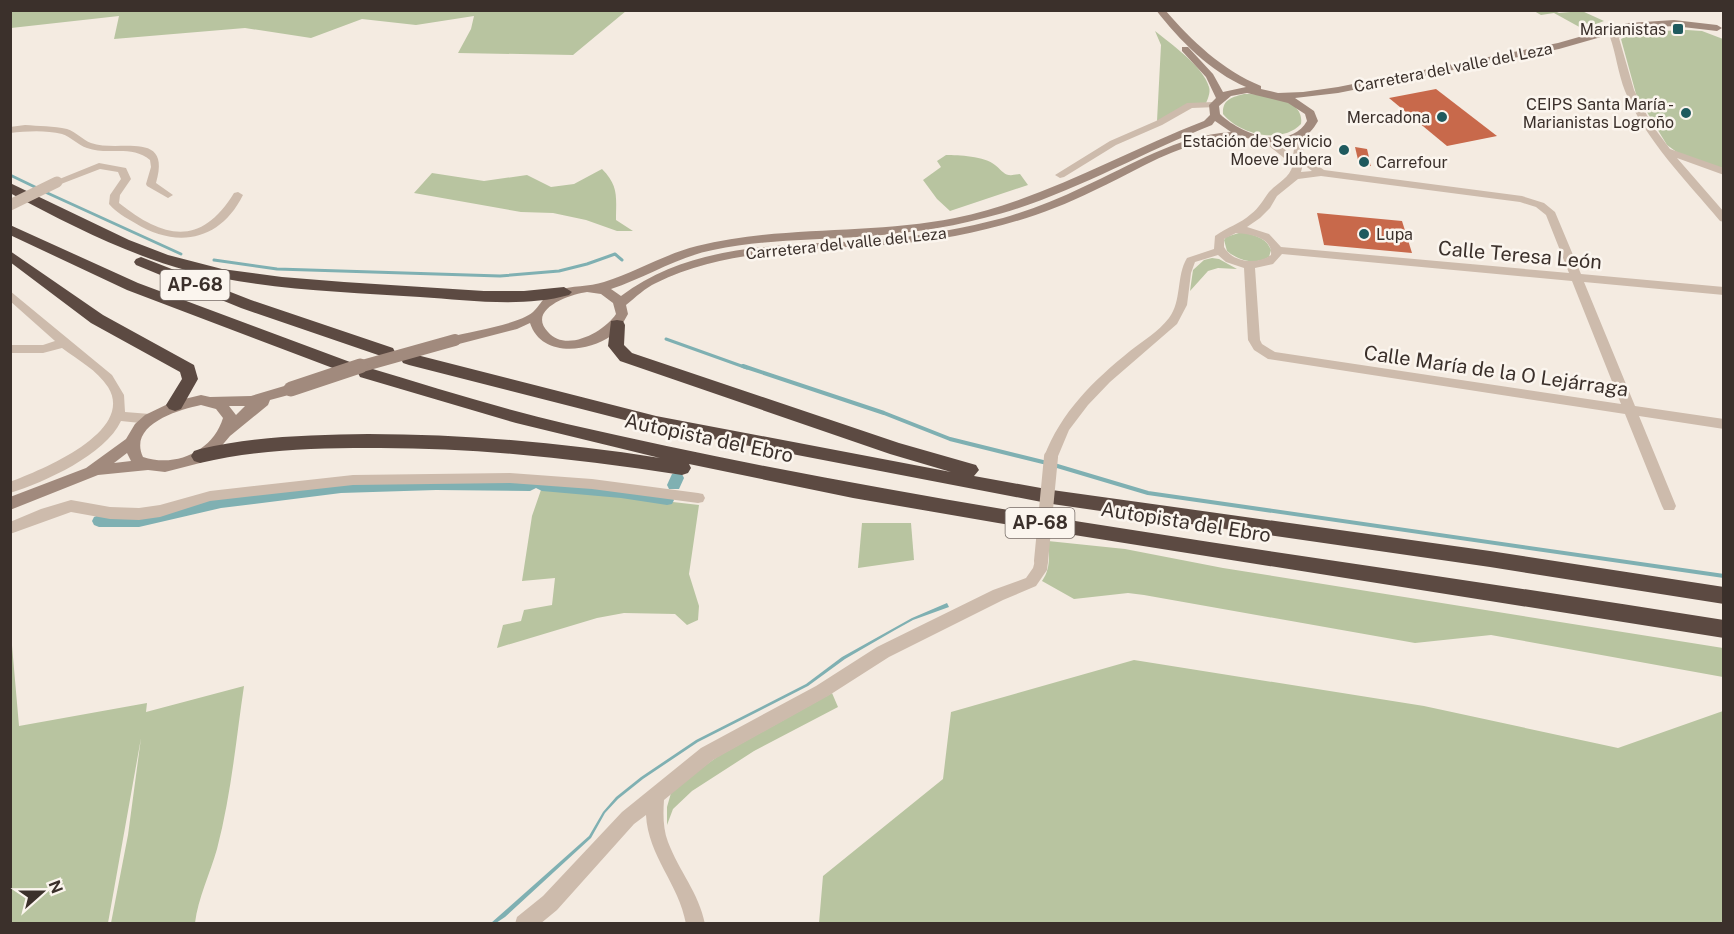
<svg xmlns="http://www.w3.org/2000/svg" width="1734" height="934" font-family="'Public Sans',sans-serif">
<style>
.green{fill:#b8c4a0}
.water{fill:#7fb0b2}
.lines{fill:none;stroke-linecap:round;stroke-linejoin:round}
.stream-far1{stroke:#7fb0b2;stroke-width:3}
.stream{stroke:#7fb0b2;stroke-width:4}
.canal{fill:#7fb0b2;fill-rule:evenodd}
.building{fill:#c8694b}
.minor{fill:#cdbbac;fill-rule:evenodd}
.secondary{fill:#a18a7d;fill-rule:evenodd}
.motorway{fill:#5c4a42;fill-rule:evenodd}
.minor-bridge-far1{stroke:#cdbbac;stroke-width:11}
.minor-bridge{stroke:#cdbbac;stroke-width:14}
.secondary-bridge-far1{stroke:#a18a7d;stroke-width:12}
.secondary-bridge{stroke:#a18a7d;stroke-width:15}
.poi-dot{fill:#1f5a5e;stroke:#fbf5ee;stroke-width:2}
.labels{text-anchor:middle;stroke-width:5;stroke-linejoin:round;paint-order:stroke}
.far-poi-label{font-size:16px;fill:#3b302b;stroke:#fbf5ee;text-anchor:end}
.far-street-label{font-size:16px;fill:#3b302b;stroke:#fbf5ee}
.shield{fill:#fbf5ee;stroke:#756b66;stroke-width:1.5}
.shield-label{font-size:18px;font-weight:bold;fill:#3b302b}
.street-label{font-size:20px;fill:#3b302b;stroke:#fbf5ee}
</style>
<rect width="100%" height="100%" fill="#f4ebe1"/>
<!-- green -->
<g class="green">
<polygon points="10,11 11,10 626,11 573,55 458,53 471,29 474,16 416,25 362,19 311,38 245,28 114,39 119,16 11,28"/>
<polygon points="1534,11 1555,11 1559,13 1582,11 1604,21 1591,26 1584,22 1586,28 1583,29 1554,13 1541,15"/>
<polygon points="1687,30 1702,31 1723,39 1723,170 1678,153 1667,145 1636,94 1621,39 1636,32"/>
<path d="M1155,31c16,13 48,35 54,56 2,6 -2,13 -4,19h-16l-32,15 4,-76z"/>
<path d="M1244,94c19,0 61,4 57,30 -20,21 -62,10 -78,-10 -1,-15 10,-17 21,-20z"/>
<path d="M946,155c12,0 39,1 49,10 11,9 9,12 25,9l8,11 -78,26 -13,-12 -14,-19 18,-13 -4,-6z"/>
<path d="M602,169c17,17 14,28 14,51l17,11h-16l-31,-11 -33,-7 -32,-1 -107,-19 18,-20 52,8 43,-6 24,12 23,-3z"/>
<path d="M1242,232c13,4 24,5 29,18l-2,7c-14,8 -30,4 -42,-6l-3,-11 2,-3z"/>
<polygon points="1212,258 1219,259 1237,269 1218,268 1208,271 1190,291 1193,270 1204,260"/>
<polygon points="542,487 699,505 689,574 699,606 698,620 687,625 675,614 624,613 597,618 497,648 503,625 521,621 524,610 552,605 555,578 522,581 532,516"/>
<polygon points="862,523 911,523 914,560 858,568"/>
<path d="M1048,541l77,8 98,19 500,80v29l-232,-42 -76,8 -271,-48 -16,-2 -54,6 -32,-18c9,-13 7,-25 6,-40z"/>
<path d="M11,634l8,92 128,-23 -1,9 98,-26c-8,54 -13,110 -27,163 -7,25 -19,49 -22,74h-84l17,-88 13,-97 -33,185h-97z"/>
<polygon points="1134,660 1424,706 1618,748 1723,711 1723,923 819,923 823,876 943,779 951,712"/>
<polygon points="832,693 838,707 754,751 692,791 673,809 667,825 667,807 671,793 685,780 717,757"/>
</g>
<!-- water -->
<polygon class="water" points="947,603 949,607 913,620 895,630 845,659 808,686 698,742 643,779 618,799 605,813 591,838 505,917 496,923 491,923 589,836 603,812 616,797 641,777 696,740 806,684 842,657 912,618"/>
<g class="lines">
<!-- stream-far1 -->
<g class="stream-far1">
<polyline points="10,175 37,188"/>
<polyline points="43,191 181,254"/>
<polyline points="214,260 277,269 500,276 559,271 587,264 615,254 622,260"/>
<polyline points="666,339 747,368"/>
</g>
<!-- stream -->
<g class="stream">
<polyline points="743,366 884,413 950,439 1047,463"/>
<polyline points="1054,465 1148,493 1724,576"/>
</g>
<!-- canal -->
<g class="canal">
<polygon points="677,473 682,474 684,478 679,489 669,489 667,485 672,474"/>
<path d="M404,480l126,1 6,3 6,-3 79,7 46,7 5,1 2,4 -2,4 -5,1 -46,-7 -79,-7 -6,-3 -6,3 -94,-1 -95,3 -120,15 -82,19h-40l-5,-2 -2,-4 2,-4 5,-2c43,5 80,-11 122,-18 60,-11 122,-15 183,-17z"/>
</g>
</g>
<!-- building -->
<g class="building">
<polygon points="1436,89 1497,136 1447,146 1389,98"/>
<polygon points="1355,147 1367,149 1371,166 1359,164"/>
<polygon points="1317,213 1402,221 1412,253 1324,245"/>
</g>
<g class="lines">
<!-- minor -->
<g class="minor">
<path d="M1645,22l7,2 -33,14 15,52 18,35 18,24 54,19v7l-47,-17 47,54v10l-4,-1c-34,-41 -74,-80 -95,-130 -7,-18 -9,-37 -15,-54z"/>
<polygon points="1214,102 1219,105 1217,107 1192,108 1162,125 1116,145 1064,177 1060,178 1055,175 1110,141 1156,121 1187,103"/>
<path d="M25,125c13,1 29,1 42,4 9,3 16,11 24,14 28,10 81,-14 65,40l17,12 -5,3 -21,-12 -1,-2 5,-17 -1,-7c-19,-16 -42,-4 -63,-12 -9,-3 -16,-11 -25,-14 -16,-4 -35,-3 -52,-1v-6z"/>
<path d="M1296,134l8,2 -1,19 21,15 198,26 22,7 11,9 26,62 143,13v8l-140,-13 51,124 89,13v10l-85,-13 37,90 -2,4h-10l-2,-4 -37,-92 -357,-55 -14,-9 -6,-10 -4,-72 -18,-6 -8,-7 -23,7 -4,11 -4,32 -10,19 -67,58 -22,23 -19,25 -13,31h-10l-2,-4c17,-45 49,-76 86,-106 13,-10 28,-19 39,-33 13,-17 7,-42 18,-60l27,-9 1,-13c12,-9 25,-12 36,-22 8,-6 12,-14 18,-22 9,-10 20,-13 24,-27l-29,-23v-4h6l23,18zM1303,164l9,7 -11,1zM1321,176l199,26 16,5 10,8 23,58 -288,-26 -12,-13 -22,-7 13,-9 10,-10 7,-12 21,-17zM1236,233c13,1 37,4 35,22 -14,10 -38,8 -47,-8v-8zM1282,254l290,27 49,123 -346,-52 -13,-8 -2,-4 -5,-72 18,-4z"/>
<path d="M99,163l27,5 5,11 -11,16 -1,8c45,36 82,44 115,-10l4,-1 5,3c-23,46 -66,54 -108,28 -9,-5 -19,-11 -26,-19l1,-9 11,-16 -3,-7 -18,-3 -39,15 -4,1 -5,-3z"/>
<path d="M10,291l102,84 12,20 1,17 25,2 6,5 -6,5 -29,-3c-16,34 -76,61 -111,72v-11c31,-12 126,-50 98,-95 -11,-17 -30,-27 -46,-39l-19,5h-33v-8h33l12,-4 -45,-40z"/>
<polygon points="510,473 592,479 698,493 703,494 705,498 703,502 698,503 592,489 510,483 353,485 210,501 160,517 139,520 110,519 71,512 10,534 10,522 41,509 71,500 110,507 139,508 160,505 210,491 353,475"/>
<path d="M1041,555l5,2 2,4 -1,9 -11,16 -33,14 -114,57 -61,39 -115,64 -49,40c-1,14 -1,29 4,42 11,29 31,51 37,82h-19c-7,-40 -38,-68 -40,-109l-12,9 -77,86 -17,14h-25l2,-7 26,-21 79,-84 79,-64 115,-62 61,-39 116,-57 33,-12 7,-10 3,-11z"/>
</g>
<!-- secondary -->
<g class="secondary">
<path d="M1156,10h9c27,31 57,60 96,76v3l17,4 25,-1 35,-5 220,-44 70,-20 46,-3 43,5 5,3 -5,3 -43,-5 -45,3 -70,20 -221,44 -43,5 19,13 4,10c-18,32 -44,21 -72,17 -14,-2 -32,1 -46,5 -38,10 -72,32 -107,48 -44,22 -91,36 -138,45 -98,19 -208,2 -299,47 -11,5 -20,14 -30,22l2,9c-5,9 -9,16 -17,22 -25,17 -70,21 -81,-13l-13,6 -62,16 -7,-5 2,-3c21,-6 67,-12 83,-25 9,-8 9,-16 23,-21 16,-6 33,-4 48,-9 32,-10 61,-28 93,-36 84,-21 173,-11 258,-28 88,-18 166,-65 249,-97l6,-6 -1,-10 7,-7 -10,-21 -24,-26v-4h6l25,27 10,18 23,-5c-35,-15 -67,-47 -90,-77zM1247,93l41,10 17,11 2,7c-18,31 -67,13 -87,-7l-1,-8 12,-10zM1215,121l16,11c-55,4 -99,33 -148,55 -26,13 -53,23 -80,31 -38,10 -77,17 -116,21 -92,8 -188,-1 -266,57l-10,-7c34,-11 66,-32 102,-39 47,-10 97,-10 145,-13 43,-3 85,-8 126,-19 79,-19 152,-63 228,-93zM587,292l14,2 12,9 3,11c-12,18 -50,39 -68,18 -22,-23 23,-38 39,-40z"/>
<path d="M291,384l5,1 2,4 -2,4 -26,7 -2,5 -38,31 -17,20 -13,7 -35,9 -17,-2 -50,5 -88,35v-13l76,-29 40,-29 9,-15 10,-9 27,-13 29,-7 9,2 41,-1zM201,405l15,4 7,9c-10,33 -47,50 -80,39 -15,-32 34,-47 58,-52zM229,406h16l-9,9zM127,453l4,8 -17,2z"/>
</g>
<!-- motorway -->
<g class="motorway">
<path d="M10,183l119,57 39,15 54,14 60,8 62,5 140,9h40l40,-4 8,5 -3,3c-47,13 -101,5 -149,2 -77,-5 -156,-7 -231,-26 -63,-17 -121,-47 -179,-78z"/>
<polygon points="10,225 138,283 350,362 352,366 350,370 338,370 127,290 10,235"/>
<polygon points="10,251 103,315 194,365 198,379 181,409 175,411 169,409 166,405 182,379 180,372 91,323 10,262"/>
<polygon points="141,257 251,300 393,348 395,352 393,356 381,356 241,308 136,265 134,262 136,259"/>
<polygon points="617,320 623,321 625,325 624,345 632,353 899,443 976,465 979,470 974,476 1052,490 1490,551 1724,587 1724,604 1490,567 1052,504 656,428 409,365 403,363 401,359 403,355 409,353 656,416 951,472 890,454 620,361 608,346 611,321"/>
<path d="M366,367c67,20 133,41 201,57 381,88 770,134 1157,196v18l-726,-115 -145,-25 -164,-34 2,4 -3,5 -6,2c-104,-16 -208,-28 -314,-27 -57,0 -113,2 -168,15l-6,-2 -3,-5 3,-5 6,-2c55,-13 112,-14 168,-15 98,0 196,9 292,24l-144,-35 -156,-46 -2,-4 2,-4z"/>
</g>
<!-- minor-bridge-far1 -->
<polyline class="minor-bridge-far1" points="10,205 57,182"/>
<!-- minor-bridge -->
<polyline class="minor-bridge" points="1041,561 1051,457"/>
<!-- secondary-bridge-far1 -->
<polyline class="secondary-bridge-far1" points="355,368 455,340"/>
<!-- secondary-bridge -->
<polyline class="secondary-bridge" points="291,389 360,366"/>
</g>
<!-- markers -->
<g class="poi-dot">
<rect x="1672" y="23" width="12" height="12" rx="3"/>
<circle cx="1686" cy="113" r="6"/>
<circle cx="1442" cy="117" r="6"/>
<circle cx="1344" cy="150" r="6"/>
<circle cx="1364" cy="162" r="6"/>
<circle cx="1364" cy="234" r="6"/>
</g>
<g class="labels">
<!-- far-poi labels -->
<g class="far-poi-label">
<text x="1666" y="35">Marianistas</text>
<text x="1674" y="110">CEIPS Santa María -<tspan x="1674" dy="18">Marianistas Logroño</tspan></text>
<text x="1430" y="123">Mercadona</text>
<text x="1332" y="147">Estación de Servicio<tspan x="1332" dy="18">Moeve Jubera</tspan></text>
<text x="1376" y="168" text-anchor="start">Carrefour</text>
<text x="1376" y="240" text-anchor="start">Lupa</text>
</g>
<!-- far-street labels -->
<g class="far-street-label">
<text transform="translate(1453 67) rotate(-11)" y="6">Carretera del valle del Leza</text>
<text transform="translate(846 243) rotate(-6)" y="6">Carretera del valle del Leza</text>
</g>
<!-- shield labels -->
<g class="shield">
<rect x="160.5" y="270" width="69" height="30" rx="4.5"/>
<rect x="1005.5" y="508" width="69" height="30" rx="4.5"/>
</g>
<g class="shield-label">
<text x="195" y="291">AP-68</text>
<text x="1040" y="529">AP-68</text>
</g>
<!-- street labels -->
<g class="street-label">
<text transform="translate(1520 255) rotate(5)" y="7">Calle Teresa León</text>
<text transform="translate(1496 371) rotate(8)" y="7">Calle María de la O Lejárraga</text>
<text transform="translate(709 438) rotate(12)" y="7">Autopista del Ebro</text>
<text transform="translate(1186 522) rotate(9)" y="7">Autopista del Ebro</text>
</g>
</g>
<!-- border -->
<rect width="1734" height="934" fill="none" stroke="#3b302b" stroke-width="24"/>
<!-- north arrow -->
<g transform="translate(42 892) rotate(69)" stroke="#fbf5ee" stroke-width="4.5" paint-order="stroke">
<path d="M0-4.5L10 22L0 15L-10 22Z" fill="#3b302b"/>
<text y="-9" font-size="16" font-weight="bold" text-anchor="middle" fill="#3b302b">N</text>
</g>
</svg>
